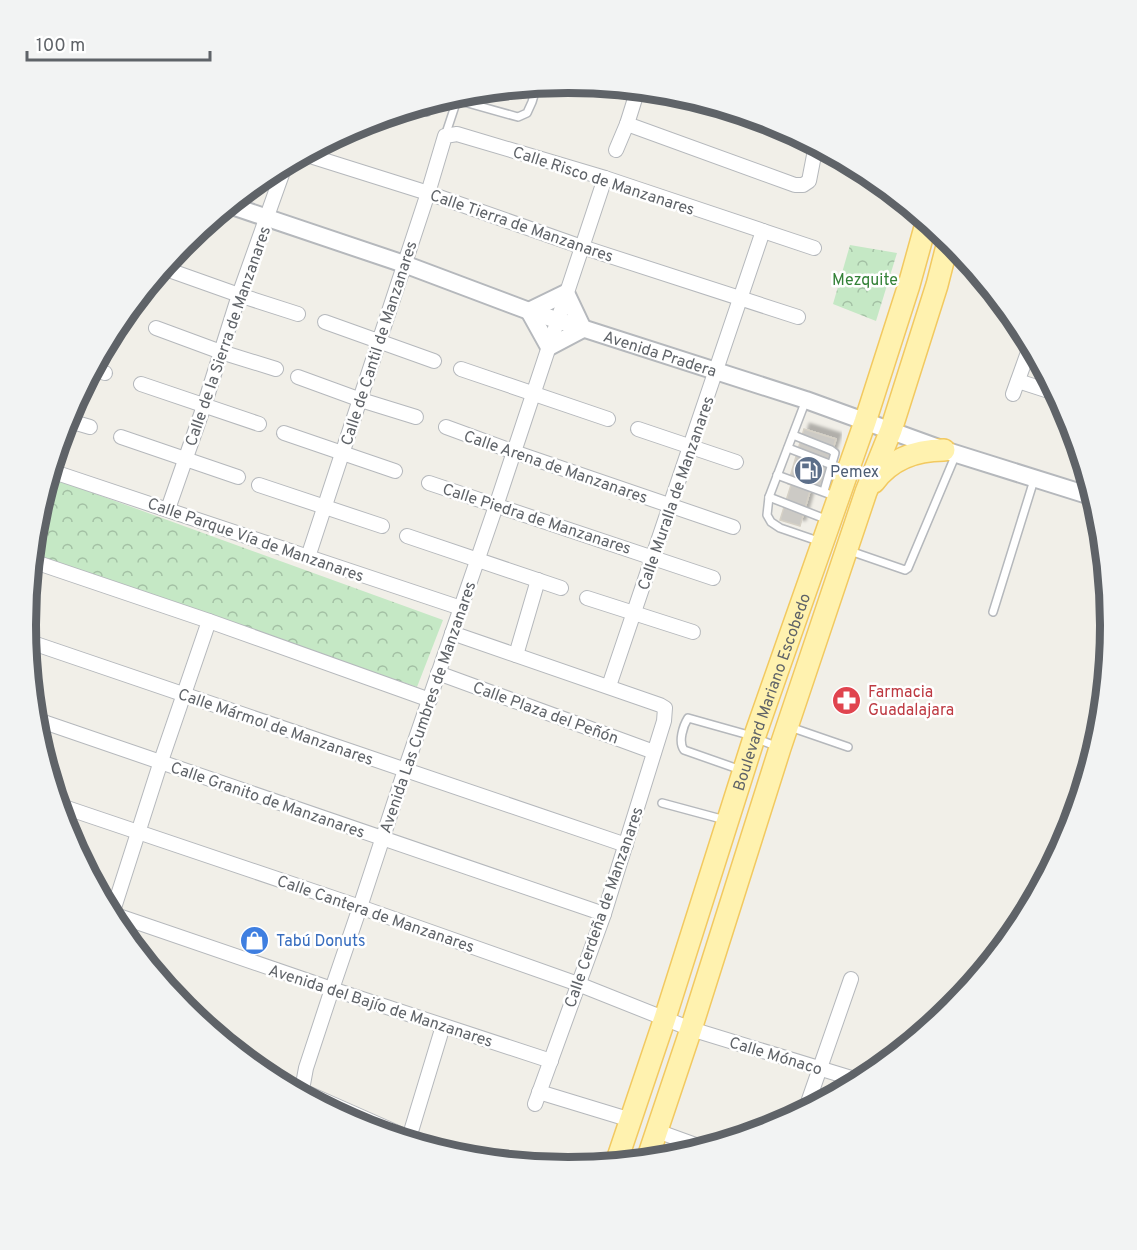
<svg xmlns="http://www.w3.org/2000/svg" width="1137" height="1250" font-family="Overpass,sans-serif">
<style>
.park{fill:url(#park-crowns)}
.building{fill:#cccac5;stroke:#d6d1c6;stroke-width:1.5;filter:url(#shadow)}
.lines{fill:none;stroke-linecap:round;stroke-linejoin:round}
.service-casing{stroke:#b5b8bc;stroke-width:10}
.minor-casing{stroke:#b5b8bc;stroke-width:16}
.tertiary-casing{stroke:#b5b8bc;stroke-width:20}
.primary-casing{stroke:#f2c960;stroke-width:24}
.service{stroke:#fff;stroke-width:7}
.minor{stroke:#fff;stroke-width:14}
.tertiary{stroke:#fff;stroke-width:16}
.primary{stroke:#fff2af;stroke-width:21}
.labels{text-anchor:middle;stroke-width:5;stroke-linejoin:round;paint-order:stroke}
.street-label{font-size:16px;fill:#5f6368;stroke:#fff}
.park-label{font-size:16px;fill:#348238;stroke:#fff}
.service-label{font-size:16px;fill:#4e5e75;stroke:#fff;text-anchor:start}
.health-label{font-size:16px;fill:#be3a42;stroke:#fff;text-anchor:start}
.shop-label{font-size:16px;fill:#366cbe;stroke:#fff;text-anchor:start}
.rim{fill:none;stroke:#5f6368;stroke-width:8}
</style>
<defs>
<pattern id="park-crowns" width="20" height="18" patternUnits="userSpaceOnUse" patternTransform="scale(1.5)"><rect width="20" height="18" fill="#c5e8c5"/><path d="M2 6a3 3 0 1 1 6 0M12 15a3 3 0 1 1 6 0" fill="none" stroke="#a3c0a4"/></pattern>
<filter id="shadow"><feDropShadow dx="5.5" dy="-5.5" stdDeviation="1.5" flood-color="#0004"/></filter>
</defs>
<rect width="100%" height="100%" fill="#f1efe8"/>
<!-- park -->
<g class="park">
<polygon points="850,245 897,253 876,321 833,304"/>
<polygon points="49,477 443,620 417,687 32,557 36,519"/>
</g>
<!-- building -->
<polygon class="building" points="804,429 836,439 819,494 810,491 800,526 780,520 791,485 788,484"/>
<g class="lines">
<defs>
<g id="service">
<polyline points="412,108 427,112"/>
<polyline points="445,136 457,100 518,117 527,113 532,102 537,85"/>
<polyline points="806,400 769,497 767,515 771,522 780,528 821,542"/>
<polyline points="793,435 831,450 835,453 824,491"/>
<polyline points="788,448 845,470"/>
<polyline points="777,475 837,497"/>
<polyline points="769,497 828,520"/>
<polyline points="850,551 905,570 908,568 956,454"/>
<polyline points="993,612 1034,480"/>
<polyline points="790,727 848,747"/>
<path d="M741,770l-57,-20c-6,-8 -1,-24 4,-32l57,16 33,13"/>
<polyline points="662,803 725,820"/>
</g>
<g id="minor">
<polyline points="627,124 795,185 803,185 809,181 816,145"/>
<polyline points="616,150 627,124 638,89"/>
<polyline points="304,154 428,193 582,247 798,317"/>
<polyline points="163,268 239,295 298,314"/>
<polyline points="121,318 125,319"/>
<polyline points="325,322 434,361"/>
<polyline points="156,328 221,352 276,369"/>
<polyline points="93,369 105,373"/>
<polyline points="461,369 608,419"/>
<polyline points="298,377 361,400 416,417"/>
<polyline points="1018,381 1058,394"/>
<polyline points="141,384 259,424"/>
<polyline points="1013,394 1031,344"/>
<polyline points="66,420 90,427"/>
<polyline points="446,427 514,452 733,527"/>
<polyline points="638,429 736,462"/>
<polyline points="284,433 395,471"/>
<polyline points="121,437 238,477"/>
<polyline points="51,471 461,608"/>
<polyline points="429,483 713,578"/>
<polyline points="259,485 382,526"/>
<polyline points="168,509 204,406 239,295 286,163"/>
<polyline points="407,536 561,588"/>
<polyline points="308,557 428,193 445,136 457,134 605,178 814,248"/>
<polyline points="32,561 209,621 430,700"/>
<polyline points="587,598 693,632"/>
<polyline points="452,633 660,705 665,708 664,721 604,914 535,1104"/>
<polyline points="27,641 626,845"/>
<polyline points="516,655 538,580"/>
<polyline points="438,673 654,752"/>
<polyline points="609,686 763,231"/>
<polyline points="35,719 604,914"/>
<polyline points="58,805 360,907 578,984 691,1029 861,1081"/>
<polyline points="110,913 332,989 551,1061"/>
<polyline points="112,914 161,761 209,621"/>
<polyline points="262,1073 409,1138 447,1153"/>
<polyline points="539,1092 631,1120"/>
<polyline points="301,1095 306,1068 332,989 360,907 405,770 496,506 605,178"/>
<polyline points="805,1111 851,979"/>
<polyline points="657,1131 704,1148"/>
<polyline points="409,1138 443,1026"/>
</g>
<g id="tertiary">
<path id="s1" d="M229,205l175,59 125,47 277,89 138,50 150,47"/>
<polygon points="566,293 583,329 549,347 529,311"/>
</g>
<g id="primary">
<path d="M874,482c17,-23 41,-32 70,-32"/>
<polyline points="647,1160 691,1029 780,748 866,492 891,430 937,285 949,238"/>
<path id="s2" d="M616,1163l49,-145 89,-280 111,-316 44,-137 18,-65"/>
</g>
</defs>
<!-- service casing -->
<use href="#service" class="service-casing"/>
<!-- minor casing -->
<use href="#minor" class="minor-casing"/>
<!-- tertiary casing -->
<use href="#tertiary" class="tertiary-casing"/>
<!-- primary casing -->
<use href="#primary" class="primary-casing"/>
<!-- service -->
<use href="#service" class="service"/>
<!-- minor -->
<use href="#minor" class="minor"/>
<!-- tertiary -->
<use href="#tertiary" class="tertiary"/>
<!-- primary -->
<use href="#primary" class="primary"/>
</g>
<!-- icons -->
<defs>
<symbol id="fuel-disc" viewBox="-11 -11 22 22"><circle r="9.5" fill="#5c6f8a" stroke="#fff"/><path d="M-5.5-6h7V0h2V4h1.3V-2.5L3-4.5l.8-.8L6-3V5H2.5V1h-1V6h-7ZM-4.2-4.7v3.2H.2V-4.7Z" fill="#fff"/></symbol>
<symbol id="pharmacy-disc" viewBox="-11 -11 22 22"><circle r="9.5" fill="#e0444e" stroke="#fff"/><path d="M-2-6h4v4h4v4h-4v4h-4v-4h-4v-4h4Z" fill="#fff"/></symbol>
<symbol id="shop-disc" viewBox="-11 -11 22 22"><circle r="9.5" fill="#3f7fe0" stroke="#fff"/><path d="M-5-2.5h2.3a2.7 3.5 0 0 1 5.4 0H5L5.5 6h-11ZM-1.5-2.5h3a1.5 2.3 0 0 0-3 0Z" fill="#fff"/></symbol>
</defs>
<g fill-rule="evenodd">
<use href="#fuel-disc" x="792" y="454" width="33" height="33"/>
<use href="#pharmacy-disc" x="830" y="684" width="33" height="33"/>
<use href="#shop-disc" x="238" y="924" width="33" height="33"/>
</g>
<g class="labels">
<!-- street labels -->
<g class="street-label">
<text transform="translate(604 180) rotate(18)" y="6">Calle Risco de Manzanares</text>
<text transform="translate(522 225) rotate(19)" y="6">Calle Tierra de Manzanares</text>
<text transform="translate(227 336) rotate(-71)" y="6">Calle de la Sierra de Manzanares</text>
<text transform="translate(378 343) rotate(-72)" y="6">Calle de Cantil de Manzanares</text>
<text dy="6" stroke="none"><textPath href="#s1" startOffset="456">Avenida Pradera</textPath></text>
<text transform="translate(556 466) rotate(19)" y="6">Calle Arena de Manzanares</text>
<text transform="translate(675 493) rotate(-71)" y="6">Calle Muralla de Manzanares</text>
<text transform="translate(537 518) rotate(18)" y="6">Calle Piedra de Manzanares</text>
<text transform="translate(256 539) rotate(19)" y="6">Calle Parque Vía de Manzanares</text>
<text dy="6" stroke="none"><textPath href="#s2" startOffset="496">Boulevard Mariano Escobedo</textPath></text>
<text transform="translate(427 707) rotate(-71)" y="6">Avenida Las Cumbres de Manzanares</text>
<text transform="translate(546 712) rotate(20)" y="6">Calle Plaza del Peñón</text>
<text transform="translate(276 726) rotate(19)" y="6">Calle Mármol de Manzanares</text>
<text transform="translate(268 799) rotate(19)" y="6">Calle Granito de Manzanares</text>
<text transform="translate(603 907) rotate(-71)" y="6">Calle Cerdeña de Manzanares</text>
<text transform="translate(376 913) rotate(19)" y="6">Calle Cantera de Manzanares</text>
<text transform="translate(381 1005) rotate(18)" y="6">Avenida del Bajío de Manzanares</text>
<text transform="translate(776 1055) rotate(17)" y="6">Calle Mónaco</text>
</g>
<!-- park labels -->
<g class="park-label">
<text x="865" y="285">Mezquite</text>
</g>
<!-- service labels -->
<g class="service-label">
<text x="830" y="477">Pemex</text>
</g>
<!-- health labels -->
<g class="health-label">
<text x="868" y="697">Farmacia<tspan x="868" dy="18">Guadalajara</tspan></text>
</g>
<!-- shop labels -->
<g class="shop-label">
<text x="276" y="946">Tabú Donuts</text>
</g>
</g>
<!-- crop -->
<path d="M0 0H1137V1250H0ZM36 625a532 532 0 1 1 1064 0a532 532 0 1 1-1064 0Z" fill="#f2f3f3" fill-rule="evenodd"/>
<path class="rim" d="M36 625a532 532 0 1 1 1064 0a532 532 0 1 1-1064 0Z"/>
<!-- scale -->
<path d="M27 51v9h183v-9" fill="none" stroke="#5f6368" stroke-width="3"/>
<text x="36" y="51" font-size="18" fill="#5f6368" stroke="#ffffff" stroke-width="4.5" paint-order="stroke">100 m</text>
</svg>
